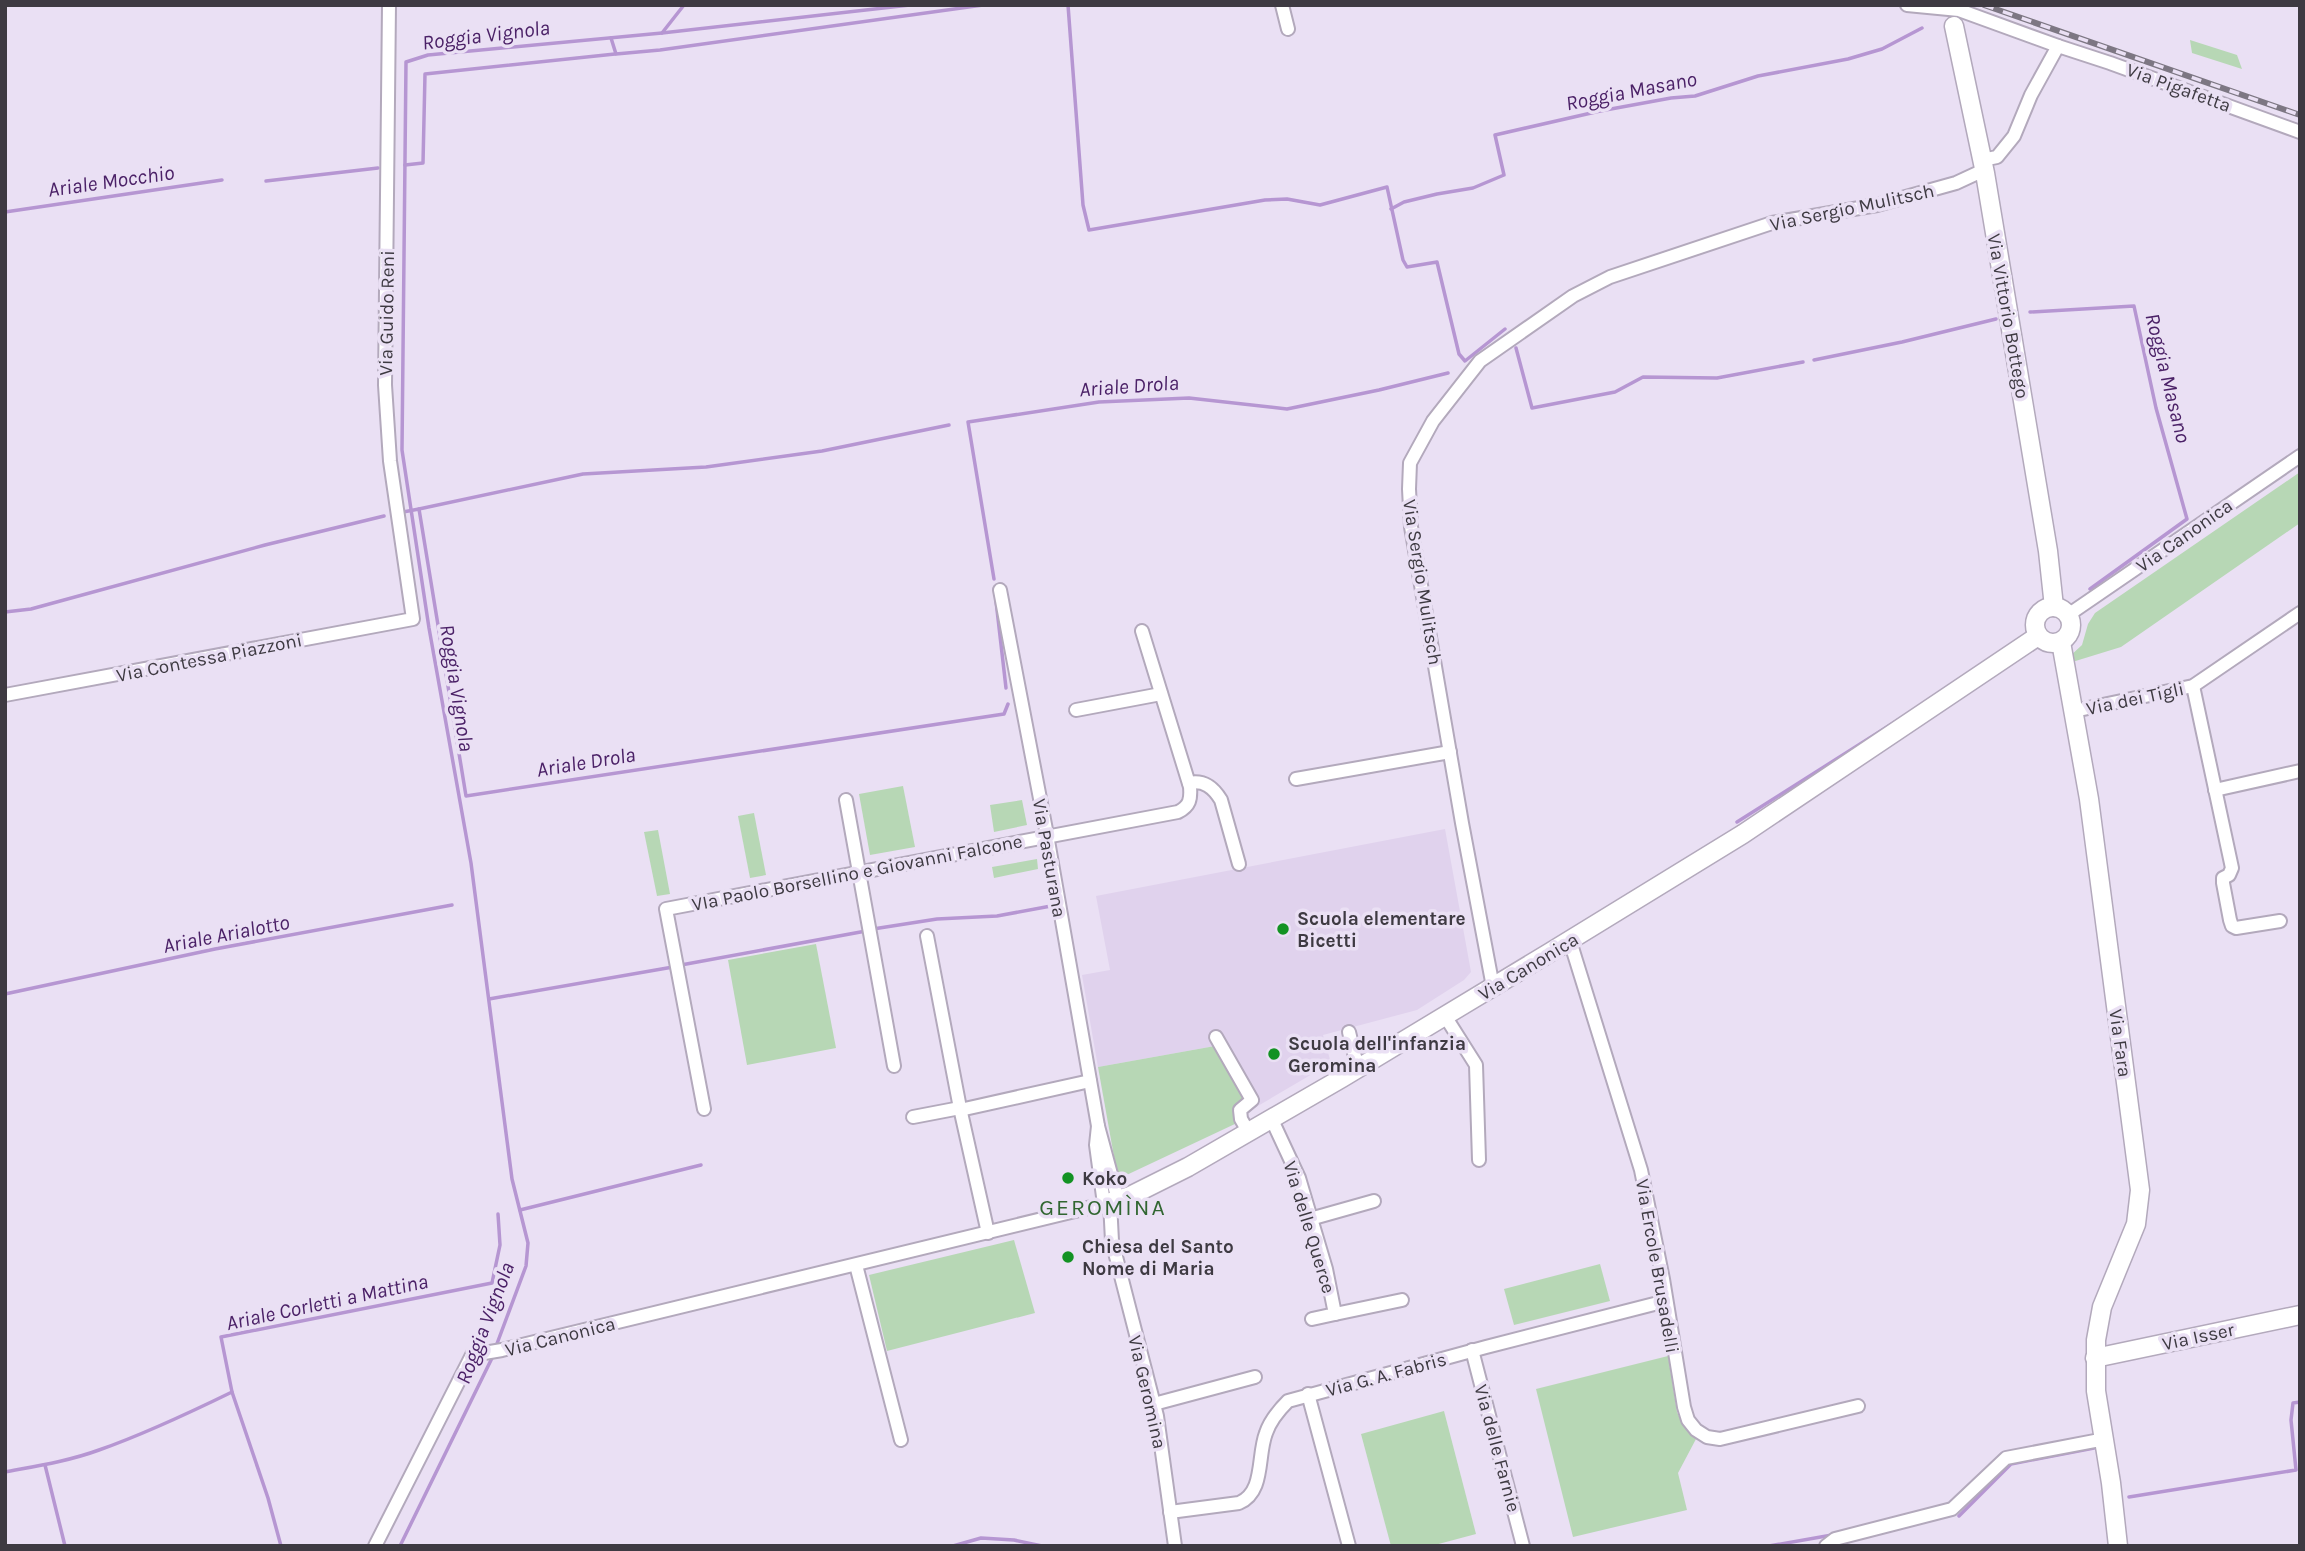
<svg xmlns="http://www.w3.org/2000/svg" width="2305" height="1551" font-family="Karla,sans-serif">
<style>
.built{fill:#e0d2ed}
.green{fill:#b7d7b5}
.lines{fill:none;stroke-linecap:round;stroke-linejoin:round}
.stream{stroke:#b696d2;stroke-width:3.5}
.street-casing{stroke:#b3a9bc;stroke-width:16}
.secondary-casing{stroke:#b3a9bc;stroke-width:21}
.street{stroke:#fff;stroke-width:12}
.secondary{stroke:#fff;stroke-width:18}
.rail-casing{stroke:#7d7783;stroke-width:6}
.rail{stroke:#eae0f4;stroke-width:3.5;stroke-dasharray:10;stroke-linecap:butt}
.poi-dot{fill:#139223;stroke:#eae0f4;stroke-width:2.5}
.labels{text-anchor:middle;stroke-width:7;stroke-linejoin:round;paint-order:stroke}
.street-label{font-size:19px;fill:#3e3a42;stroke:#eae0f4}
.poi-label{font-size:19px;font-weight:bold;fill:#3e3a42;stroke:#eae0f4;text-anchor:start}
.water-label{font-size:21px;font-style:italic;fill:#4b2167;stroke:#eae0f4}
.quarter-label{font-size:23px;letter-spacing:2px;fill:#316631;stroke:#eae0f4}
</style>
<rect width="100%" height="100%" fill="#eae0f4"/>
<!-- built -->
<polygon class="built" points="1445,829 1471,972 1464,980 1417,1010 1323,1035 1331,1063 1251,1110 1215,1046 1098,1067 1082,975 1110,970 1096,896"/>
<!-- green -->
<g class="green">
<polygon points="2190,40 2237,55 2242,69 2192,53"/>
<polygon points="2300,472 2300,523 2121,647 2069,663 2069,657 2082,645 2088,624 2095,613"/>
<polygon points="903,786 915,847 870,855 859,794"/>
<polygon points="1022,800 1027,825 994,832 990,805"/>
<polygon points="754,813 766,875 750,878 738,816"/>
<polygon points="658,830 670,894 657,896 644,832"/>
<polygon points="1037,859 1038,869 994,878 992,867"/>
<polygon points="816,944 836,1048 747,1065 728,960"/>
<polygon points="1215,1046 1245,1099 1237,1123 1118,1179 1098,1067"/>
<polygon points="1014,1240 1035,1313 887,1351 869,1275"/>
<polygon points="1600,1264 1610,1301 1514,1325 1504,1289"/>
<polygon points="1668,1356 1677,1412 1681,1421 1696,1439 1678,1473 1687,1510 1573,1537 1536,1389"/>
<polygon points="1444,1411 1476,1534 1431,1546 1391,1546 1361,1434"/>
</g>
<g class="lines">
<!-- stream -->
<g class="stream">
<polyline points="1068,5 1083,205 1089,230 1265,200 1287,199 1320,205 1387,187 1403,260 1407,267 1437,262 1459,354 1465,361 1505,329"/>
<polyline points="662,33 684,5"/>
<polyline points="611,38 616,54 660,50 983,5"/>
<polyline points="405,165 423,163 425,74 615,54"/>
<polyline points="266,181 378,168"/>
<polyline points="1391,209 1404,202 1437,194 1473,188 1504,175 1495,135 1600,111 1671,98 1695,96 1758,76 1848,59 1882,49 1922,28"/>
<polyline points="5,212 222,180"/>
<polyline points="2030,312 2134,306 2156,408 2187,519 2090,589"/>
<polyline points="1516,348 1532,408 1615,392 1643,377 1717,378 1803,362"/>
<polyline points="1814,360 1902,342 1996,319"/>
<polyline points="419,509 583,474 706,467 822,451 949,425"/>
<polyline points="403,512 419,509 466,796 1004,714 1008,704"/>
<polyline points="994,579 968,422 1099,402 1189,398 1287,409 1379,390 1448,373"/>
<polyline points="996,601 1006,688"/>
<polyline points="5,612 31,609 265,545 384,516"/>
<polyline points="1737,822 1898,720"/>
<polyline points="873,929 937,919 997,916 1051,906"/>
<polyline points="681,965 866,931"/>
<polyline points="5,994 215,949 452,905"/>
<polyline points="489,999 673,967"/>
<polyline points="520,1210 701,1165"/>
<polyline points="495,1349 526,1266 528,1243 512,1179 471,863 429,628 402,450 406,62 428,55 662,33 910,5"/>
<polyline points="232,1392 268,1498 281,1546"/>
<polyline points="45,1465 65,1546"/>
<path d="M5,1472c32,-6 64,-11 94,-22 46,-16 90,-37 133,-58l-11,-55 271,-54 8,-38 -2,-31"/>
<polyline points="2129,1497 2296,1470 2291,1420 2293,1403 2300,1402"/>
<polyline points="1959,1516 2011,1464 2094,1448"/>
<polyline points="400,1546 493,1356"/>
<polyline points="953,1546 981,1538 1014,1540 1042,1546"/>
<polyline points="1769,1546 1832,1535"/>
</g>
<defs>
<g id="street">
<polyline points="1282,5 1288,29"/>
<polyline points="1907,5 1959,10 2058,46 2031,95 2014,136 1997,157 1982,160"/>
<polyline points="2058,46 2110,63 2300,132"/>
<polyline points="1000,590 1047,835 1098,1126 1118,1200"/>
<polyline points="2068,615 2300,456"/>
<polyline points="2193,686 2232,868 2229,875 2223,878 2223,883 2230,920 2232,926 2236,928 2280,921"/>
<polyline points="5,695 413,619 390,461 385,385 389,5"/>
<polyline points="1076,710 1161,694"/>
<polyline points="2074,711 2193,686 2300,613"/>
<polyline points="1296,779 1450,752"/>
<path d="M1189,783c15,-3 24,4 32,17l18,64"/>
<polyline points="2215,790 2300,771"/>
<polyline points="846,800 894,1066"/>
<polyline points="927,936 960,1108 988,1233"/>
<polyline points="1570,941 1641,1170 1663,1279 1684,1407 1688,1420 1696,1430 1707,1437 1720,1439 1858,1406"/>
<polyline points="1493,987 1462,823 1411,527 1409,489 1410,463 1433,421 1480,361 1573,296 1610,277 1772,223 1877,205 1956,183 1984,170"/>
<polyline points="1445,1016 1476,1065 1479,1160"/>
<polyline points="1349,1032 1355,1057 1360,1067"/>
<polyline points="1216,1037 1252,1100 1240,1110 1241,1119 1249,1133"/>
<path d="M704,1109l-38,-200 512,-97c12,-6 13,-13 12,-25l-48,-156"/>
<polyline points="960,1110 1090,1081"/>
<polyline points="913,1117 960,1108"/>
<polyline points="1272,1120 1299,1178 1326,1269 1335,1314 1312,1319"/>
<polyline points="1110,1202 1112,1241 1157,1416 1175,1546"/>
<polyline points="1310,1219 1374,1201"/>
<polyline points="856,1265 901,1440"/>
<polyline points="1335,1314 1402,1300"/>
<polyline points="1472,1350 1523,1546"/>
<polyline points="1308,1394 1349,1546"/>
<polyline points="1154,1404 1255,1377"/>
<path d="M1170,1512l69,-9c26,-11 18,-47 27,-70 4,-12 13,-23 22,-32l198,-54 180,-46"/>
<polyline points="375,1546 472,1355 502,1350 1104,1204 1096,1145 1098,1126"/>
<polyline points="1826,1546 1835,1539 1952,1509 2006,1458 2105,1439"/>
</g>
<g id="secondary">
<polyline points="1954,26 1985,173 2048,551 2054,607"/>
<circle cx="2053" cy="625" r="18"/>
<polyline points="2061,642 2089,799 2140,1190 2136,1224 2102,1307 2096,1340 2096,1391 2111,1483 2118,1546"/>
<polyline points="1104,1204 1130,1196 1188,1167 1342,1078 1549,953 1743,834 2038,636"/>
<polyline points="2095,1358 2300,1315"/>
</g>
</defs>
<!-- street casing -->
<use href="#street" class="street-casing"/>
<!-- secondary casing -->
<use href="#secondary" class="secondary-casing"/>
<!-- street -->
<use href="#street" class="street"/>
<!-- secondary -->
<use href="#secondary" class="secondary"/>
<defs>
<polyline id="rail" points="1984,5 2300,115"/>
</defs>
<!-- rail casing -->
<use href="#rail" class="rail-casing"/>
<!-- rail -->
<use href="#rail" class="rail"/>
</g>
<!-- markers -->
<g class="poi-dot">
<circle cx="1283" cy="929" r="7"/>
<circle cx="1274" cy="1054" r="7"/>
<circle cx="1068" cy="1178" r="7"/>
<circle cx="1068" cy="1257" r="7"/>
</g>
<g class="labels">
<!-- street labels -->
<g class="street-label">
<text transform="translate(2179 87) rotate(20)" y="7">Via Pigafetta</text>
<text transform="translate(1852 207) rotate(-12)" y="7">Via Sergio Mulitsch</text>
<text transform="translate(386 313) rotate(-89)" y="7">Via Guido Reni</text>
<text transform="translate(2009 316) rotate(80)" y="7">Via Vittorio Bottego</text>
<text transform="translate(2184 535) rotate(-35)" y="7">Via Canonica</text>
<text transform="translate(1423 582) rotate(81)" y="7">Via Sergio Mulitsch</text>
<text transform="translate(209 657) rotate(-11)" y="7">Via Contessa Piazzoni</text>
<text transform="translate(2135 698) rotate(-12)" y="7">Via dei Tigli</text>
<text transform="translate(1050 858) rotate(80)" y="7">Via Pasturana</text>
<text transform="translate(857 872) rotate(-11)" y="7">VIa Paolo Borsellino e Giovanni Falcone</text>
<text transform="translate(1528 966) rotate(-31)" y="7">Via Canonica</text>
<text transform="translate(2121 1043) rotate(82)" y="7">Via Fara</text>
<text transform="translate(1310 1227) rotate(73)" y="7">Via delle Querce</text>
<text transform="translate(1658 1266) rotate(80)" y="7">Via Ercole Brusadelli</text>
<text transform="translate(560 1336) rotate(-14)" y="7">Via Canonica</text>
<text transform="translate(2198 1336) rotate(-12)" y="7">Via Isser</text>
<text transform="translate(1386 1374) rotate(-15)" y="7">Via G. A. Fabris</text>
<text transform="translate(1148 1392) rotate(77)" y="7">Via Geromina</text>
<text transform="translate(1498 1448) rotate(75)" y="7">Via delle Farnie</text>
</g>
<!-- poi labels -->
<g class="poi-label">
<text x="1297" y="925">Scuola elementare<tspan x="1297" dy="22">Bicetti</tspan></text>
<text x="1288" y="1050">Scuola dell'infanzia<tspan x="1288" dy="22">Geromina</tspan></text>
<text x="1082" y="1185">Koko</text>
<text x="1082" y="1253">Chiesa del Santo<tspan x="1082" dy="22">Nome di Maria</tspan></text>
</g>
<!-- water labels -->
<g class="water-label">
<text transform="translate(486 35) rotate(-7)" y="7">Roggia Vignola</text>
<text transform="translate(1631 91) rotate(-11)" y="7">Roggia Masano</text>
<text transform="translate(111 181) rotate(-8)" y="7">Ariale Mocchio</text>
<text transform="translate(2168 378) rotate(76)" y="7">Roggia Masano</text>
<text transform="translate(1129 386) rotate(-4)" y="7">Ariale Drola</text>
<text transform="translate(457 688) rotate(81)" y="7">Roggia Vignola</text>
<text transform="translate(586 762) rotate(-9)" y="7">Ariale Drola</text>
<text transform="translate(226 934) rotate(-11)" y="7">Ariale Arialotto</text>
<text transform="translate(327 1302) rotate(-12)" y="7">Ariale Corletti a Mattina</text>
<text transform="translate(485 1323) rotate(-69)" y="7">Roggia Vignola</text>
</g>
<!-- quarter labels -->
<g class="quarter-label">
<text x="1103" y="1215">GEROMÌNA</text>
</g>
</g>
<!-- border -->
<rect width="2305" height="1551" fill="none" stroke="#3e3a42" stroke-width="14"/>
</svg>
